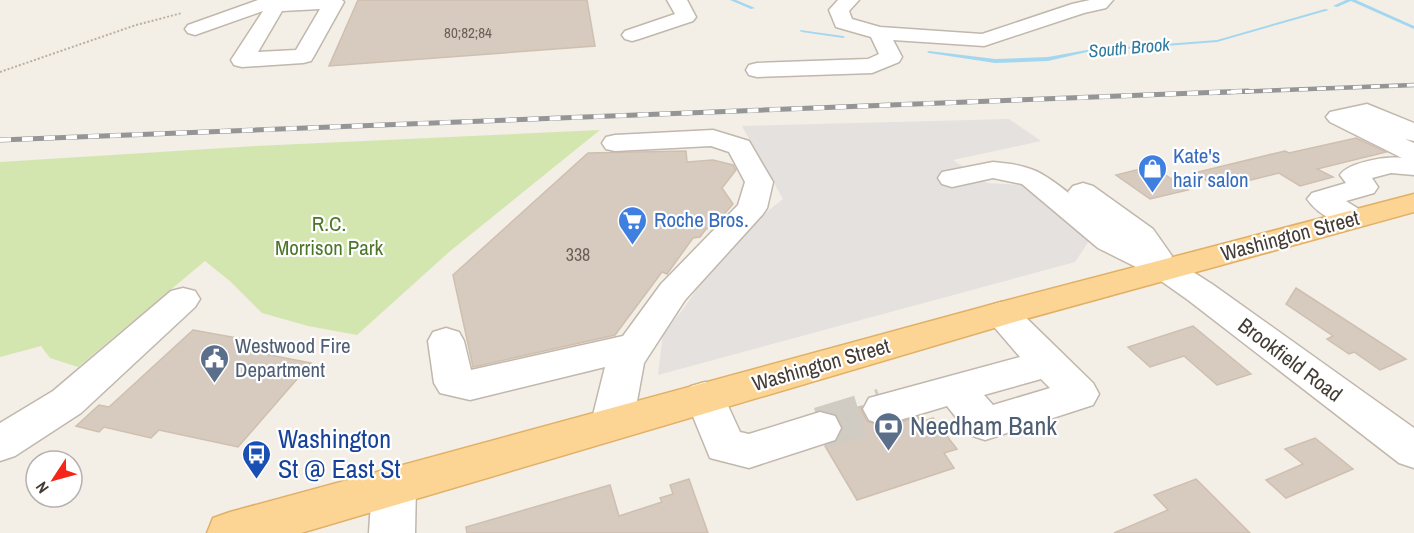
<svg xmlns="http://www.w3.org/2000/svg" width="1414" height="533" font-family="'Archivo Narrow',sans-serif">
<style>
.green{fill:#d3e6af}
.parking{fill:#e4e1de}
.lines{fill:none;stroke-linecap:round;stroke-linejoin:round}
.stream{fill:#a3d7ef;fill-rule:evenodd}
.building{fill:#d7cbbf;stroke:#cfbfaf;stroke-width:1.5}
.minor-tunnel{stroke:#d0cbc3;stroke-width:42;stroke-dasharray:42 21;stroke-linecap:butt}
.minor-casing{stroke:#c1b7ac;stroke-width:3}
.major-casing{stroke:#e1b065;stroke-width:3}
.path{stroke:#bfaf9a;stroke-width:2;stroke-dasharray:2 2;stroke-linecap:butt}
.minor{fill:#fff;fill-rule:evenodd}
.major{fill:#fcd595;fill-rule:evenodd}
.rail-far1-casing{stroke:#959595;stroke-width:4.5}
.rail-casing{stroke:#959595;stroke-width:5}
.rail-far1{stroke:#fff;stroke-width:3;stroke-dasharray:9;stroke-linecap:butt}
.rail{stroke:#fff;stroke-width:4;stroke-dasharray:11;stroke-linecap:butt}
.labels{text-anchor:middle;stroke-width:4.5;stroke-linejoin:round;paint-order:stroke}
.far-number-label{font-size:15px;fill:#6a6058}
.far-water-label{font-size:18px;font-style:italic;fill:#2d7a9f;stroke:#fff}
.number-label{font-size:18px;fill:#6a6058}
.shop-label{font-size:21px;fill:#366cbe;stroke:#fff;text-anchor:start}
.park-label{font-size:21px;fill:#4e762a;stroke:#fff}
.street-label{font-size:21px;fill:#453d35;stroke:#fff}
.service-label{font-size:21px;fill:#4e5e75;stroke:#fff;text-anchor:start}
.near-service-label{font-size:26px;fill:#4e5e75;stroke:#fff;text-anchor:start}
.near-transit-label{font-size:26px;fill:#164399;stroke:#fff;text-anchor:start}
</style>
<rect width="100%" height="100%" fill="#f3eee6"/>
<!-- green -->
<polygon class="green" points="600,130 449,252 357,335 308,326 262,313 231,282 205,261 78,367 50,358 41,346 0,357 0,162 256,146"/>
<!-- parking -->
<polygon class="parking" points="1009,119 1041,141 953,160 987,183 1022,185 1089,241 1075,262 658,375 663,334 684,308 730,241 783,199 742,126"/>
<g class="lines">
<!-- stream -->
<g class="stream">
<polygon points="730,0 736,0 755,8 751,9"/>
<polygon points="1346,0 1356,0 1414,26 1414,29 1351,1 1337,7 1333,6"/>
<polygon points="1325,9 1329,10 1217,42 1087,52 1048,61 995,63 929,53 927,52 929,51 995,59 1048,57 1087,50 1217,40"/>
<polygon points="800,30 843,36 845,37 843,38 802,32 800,31"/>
</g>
</g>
<!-- building -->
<g class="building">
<polygon points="358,0 587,0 595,46 329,66"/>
<polygon points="1356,138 1386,152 1317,169 1333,177 1300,186 1279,173 1219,188 1194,173 1285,151 1289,153"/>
<polygon points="686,151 687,162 713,160 733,165 736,170 722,188 733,204 714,226 706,229 700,237 693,238 667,274 662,272 615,335 473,367 453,275 588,153"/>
<polygon points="1152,166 1188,190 1150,199 1116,175"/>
<polygon points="1296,288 1406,359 1380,370 1354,352 1349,354 1327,339 1333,336 1286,304"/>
<polygon points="1193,326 1251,374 1217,385 1184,356 1150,367 1128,347"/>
<polygon points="193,330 248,340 239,349 311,363 238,447 159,430 151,438 104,427 99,432 76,426 99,405 109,407"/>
<polygon points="862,406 861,410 867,421 882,427 918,417 921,422 933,418 957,449 944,453 954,468 857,500 825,446 837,441 843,429 836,414"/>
<polygon points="1315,438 1353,469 1286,498 1266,480 1303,464 1285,449"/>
<polygon points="689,479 708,533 467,533 466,527 610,485 619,516 662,502 660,498 673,494 670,485"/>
<polygon points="1196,479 1250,533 1114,533 1168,510 1154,495"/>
</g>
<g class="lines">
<!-- minor-tunnel -->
<polyline class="minor-tunnel" points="820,428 883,409"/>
<defs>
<g id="minor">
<path d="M258,0h84l2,2 -30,54 -3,5 -8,2 -61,4 -8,-2 -3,-5 32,-49 -68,24 -7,-2 -3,-4 3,-4zM320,9l-24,41 -38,2 24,-41z"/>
<polygon points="667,0 687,0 696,17 693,21 639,39 632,41 625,39 622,35 625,31 675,14"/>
<polygon points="838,0 859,0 849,11 852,19 880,27 982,34 1072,4 1090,0 1113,0 1106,8 1084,13 984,46 893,40 902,57 899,62 872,73 757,77 749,75 746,70 749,65 757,63 868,59 879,54 871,37 836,27 829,10"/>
<path d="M1367,104l47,19v18l-9,-2 9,4v32l-23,-2 -19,5 6,9 -4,6 -28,8 19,12 4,6 -4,6c-20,5 -46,-9 -58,-26l5,-6 34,-10 -6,-8c9,-13 47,-19 62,-17l-72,-36 -4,-5 4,-5z"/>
<polygon points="713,130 749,141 773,182 767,208 763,214 685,300 644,363 633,423 627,434 612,439 597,434 591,423 605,367 470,400 440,393 434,383 428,341 433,332 446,328 459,332 464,341 471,370 623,336 661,284 738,205 745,182 729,152 711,146 615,151 606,149 602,143 606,137 615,135"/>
<path d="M993,162c37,3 48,9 77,32l-2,-2 5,-6 10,-3 10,3 60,43 19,27 -1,2 41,26 202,144v40l-15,-5 -211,-163 -34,-24 -56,-28 -76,-64 -29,-6 -41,9 -10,-3 -4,-6 4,-6z"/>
<polygon points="183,288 195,291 200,299 195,307 81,413 15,456 0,461 0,423 53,391 171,291"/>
<path d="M1001,302l13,4 79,77 6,11 -6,11 -108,35 -15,-5 -23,-29 -64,19 -14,-5 -6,-11 6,-11 151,-41 -37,-43 5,-8zM1041,379l9,9 -57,17 -9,-10z"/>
<polygon points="705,382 719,386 740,432 749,434 820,412 835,416 841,428 835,440 749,468 710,458 685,397 691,386"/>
<polygon points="394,466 410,472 416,485 415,533 369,533 372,485 378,472"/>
</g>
<polygon id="major" points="1414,194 1414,212 1011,323 301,533 207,533 213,518 230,512 1001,302"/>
</defs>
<!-- minor casing -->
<use href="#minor" class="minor-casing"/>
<!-- major casing -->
<use href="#major" class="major-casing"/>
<!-- path -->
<polyline class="path" points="0,72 136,25 182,13"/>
<!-- minor -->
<use href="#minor" class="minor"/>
<!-- major -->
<use href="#major" class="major"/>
<defs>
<polyline id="rail-far1" points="1209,93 1414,85"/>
<polyline id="rail" points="0,140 1248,91"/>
</defs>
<!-- rail-far1 casing -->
<use href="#rail-far1" class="rail-far1-casing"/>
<!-- rail casing -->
<use href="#rail" class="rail-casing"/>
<!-- rail-far1 -->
<use href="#rail-far1" class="rail-far1"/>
<!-- rail -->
<use href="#rail" class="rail"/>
</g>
<!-- icons -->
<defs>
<symbol id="shop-pin" viewBox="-11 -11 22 30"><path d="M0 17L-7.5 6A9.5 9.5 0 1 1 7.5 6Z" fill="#3f7fe0" stroke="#fff"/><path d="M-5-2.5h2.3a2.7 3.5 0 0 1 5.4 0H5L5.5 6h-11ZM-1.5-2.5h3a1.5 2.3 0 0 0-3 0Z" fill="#fff"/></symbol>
<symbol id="supermarket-pin" viewBox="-11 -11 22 30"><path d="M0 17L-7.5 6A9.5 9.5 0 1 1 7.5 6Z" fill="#3f7fe0" stroke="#fff"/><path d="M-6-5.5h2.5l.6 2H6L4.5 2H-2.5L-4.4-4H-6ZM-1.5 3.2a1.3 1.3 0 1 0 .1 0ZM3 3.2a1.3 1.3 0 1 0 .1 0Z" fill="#fff"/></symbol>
<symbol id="civic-pin" viewBox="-11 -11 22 30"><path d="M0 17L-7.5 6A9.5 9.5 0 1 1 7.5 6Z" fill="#5c6f8a" stroke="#fff"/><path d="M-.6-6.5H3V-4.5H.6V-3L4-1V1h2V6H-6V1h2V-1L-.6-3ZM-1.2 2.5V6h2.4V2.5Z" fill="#fff"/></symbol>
<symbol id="bank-pin" viewBox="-11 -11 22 30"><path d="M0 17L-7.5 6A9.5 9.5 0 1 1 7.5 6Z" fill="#5c6f8a" stroke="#fff"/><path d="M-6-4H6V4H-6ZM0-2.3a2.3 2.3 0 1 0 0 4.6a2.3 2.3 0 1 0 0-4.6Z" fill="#fff"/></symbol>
<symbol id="bus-pin" viewBox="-11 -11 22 30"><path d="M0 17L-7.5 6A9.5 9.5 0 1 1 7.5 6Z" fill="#1a4fb4" stroke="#fff"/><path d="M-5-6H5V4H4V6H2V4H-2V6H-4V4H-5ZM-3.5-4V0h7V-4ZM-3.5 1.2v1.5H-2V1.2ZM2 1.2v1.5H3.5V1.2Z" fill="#fff"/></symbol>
</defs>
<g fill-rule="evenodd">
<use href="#shop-pin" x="1136" y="152" width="33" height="45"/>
<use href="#supermarket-pin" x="616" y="204" width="33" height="45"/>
<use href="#civic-pin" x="198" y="342" width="33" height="45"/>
<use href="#bank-pin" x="872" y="410" width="33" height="45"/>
<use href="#bus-pin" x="240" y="438" width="33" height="45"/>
</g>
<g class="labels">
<!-- far-number labels -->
<g class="far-number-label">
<text x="468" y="38">80;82;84</text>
</g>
<!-- far-water labels -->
<g class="far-water-label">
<text transform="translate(1129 48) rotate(-5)" y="6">South Brook</text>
</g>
<!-- number labels -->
<g class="number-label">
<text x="578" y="261">338</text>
</g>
<!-- shop labels -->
<g class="shop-label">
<text x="1173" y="163">Kate's<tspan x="1173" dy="24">hair salon</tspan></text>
<text x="654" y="227">Roche Bros.</text>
</g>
<!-- park labels -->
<g class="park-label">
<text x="329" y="231">R.C.<tspan x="329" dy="24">Morrison Park</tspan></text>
</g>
<!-- street labels -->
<g class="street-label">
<text transform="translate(1290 236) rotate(-15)" y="7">Washington Street</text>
<text transform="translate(1290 360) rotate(37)" y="7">Brookfield Road</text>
<text transform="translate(821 365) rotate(-16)" y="7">Washington Street</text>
</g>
<!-- service labels -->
<g class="service-label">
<text x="235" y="353">Westwood Fire<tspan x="235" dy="24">Department</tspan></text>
</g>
<!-- near-service labels -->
<g class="near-service-label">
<text x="910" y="435">Needham Bank</text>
</g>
<!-- near-transit labels -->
<g class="near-transit-label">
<text x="278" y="448">Washington<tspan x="278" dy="30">St @ East St</tspan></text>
</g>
</g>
<!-- north arrow -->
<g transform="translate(54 479) rotate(234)"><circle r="28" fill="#ffffff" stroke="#b5b1ae" stroke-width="1.5"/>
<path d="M0-4.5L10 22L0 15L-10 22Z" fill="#f6251a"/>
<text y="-9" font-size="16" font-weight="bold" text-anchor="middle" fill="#453d35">N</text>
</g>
</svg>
